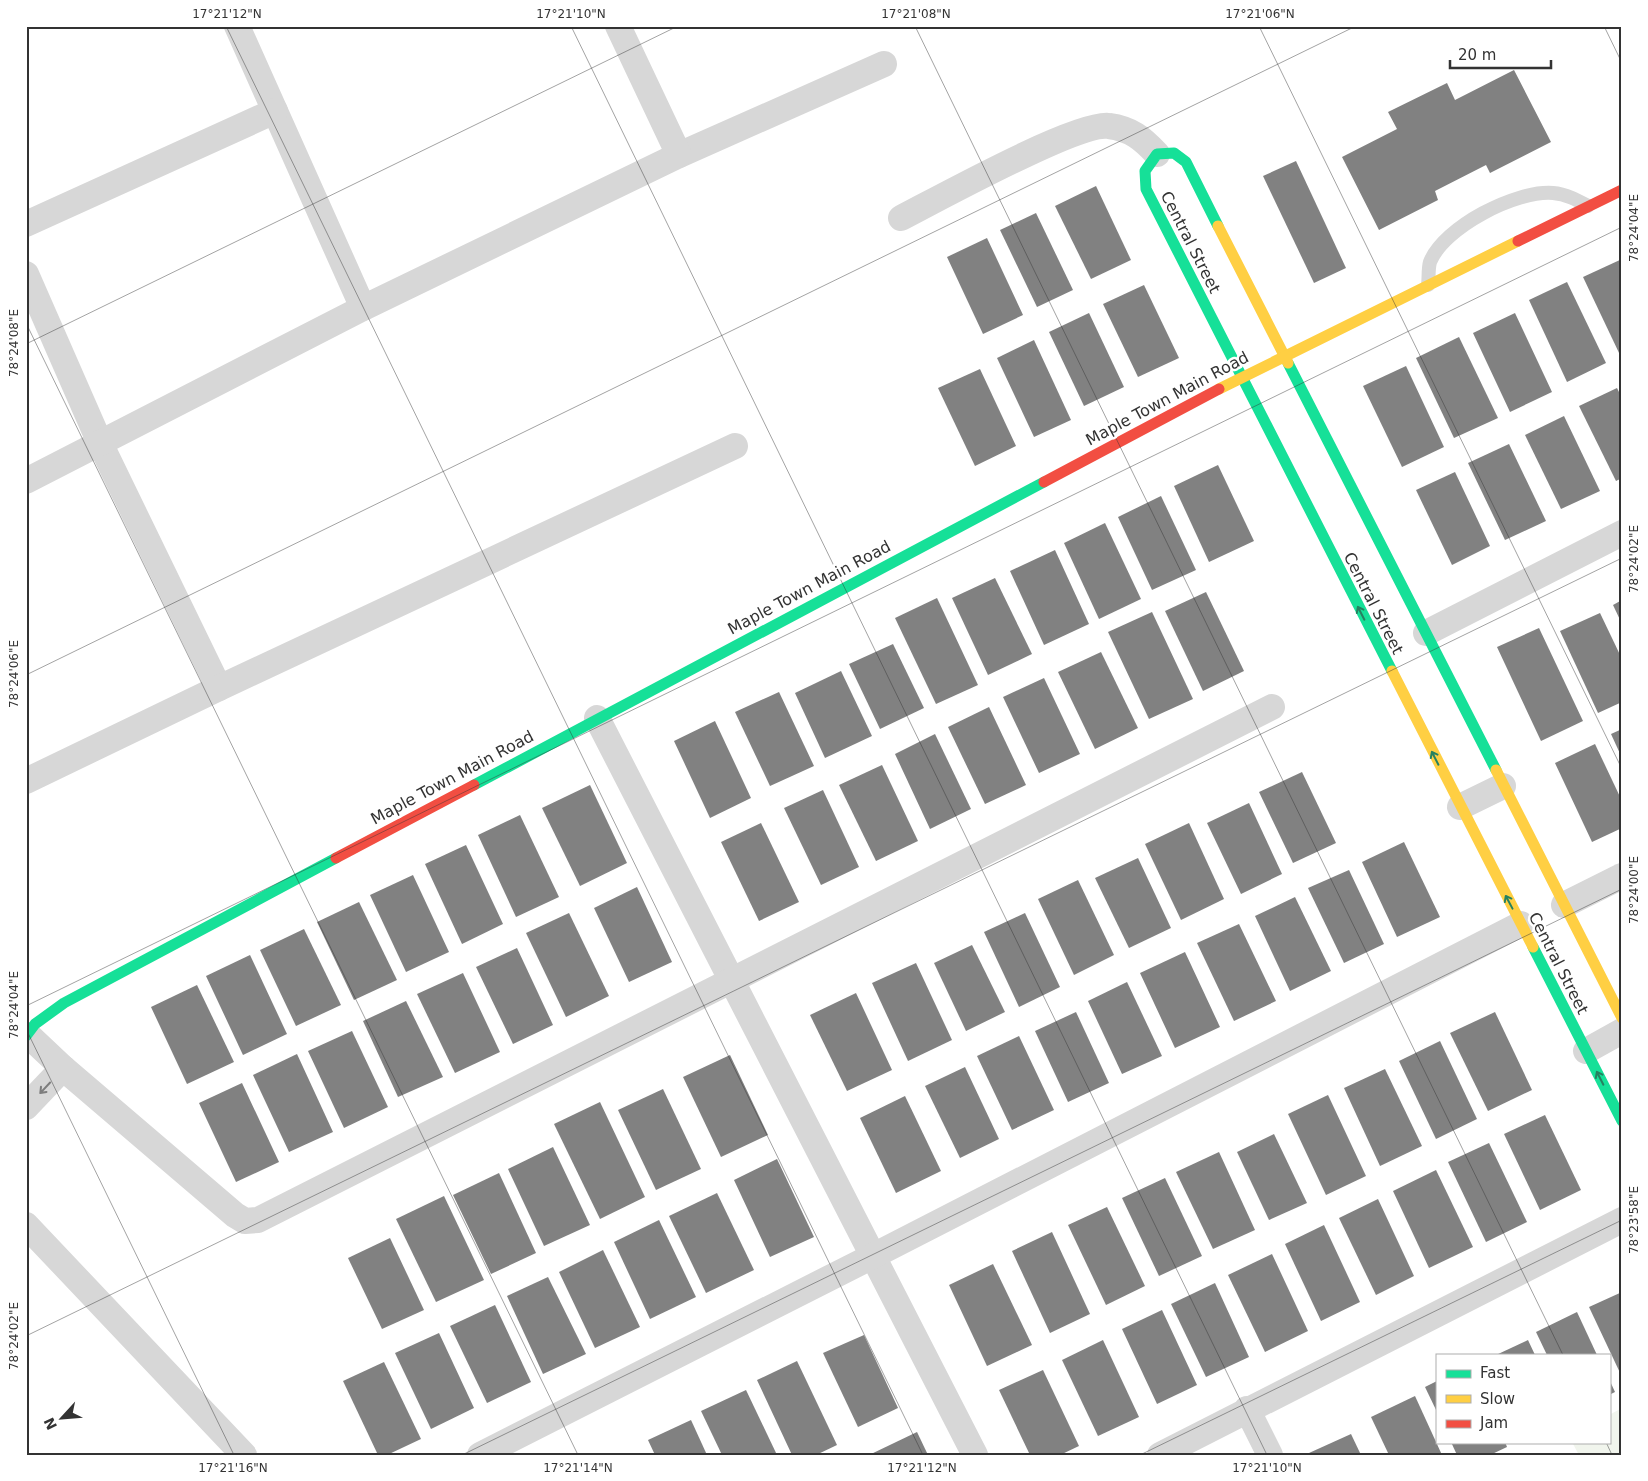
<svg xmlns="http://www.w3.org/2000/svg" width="1648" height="1481" font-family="'DejaVu Sans',sans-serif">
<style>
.green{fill:#f1f5ed}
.building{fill:#818181}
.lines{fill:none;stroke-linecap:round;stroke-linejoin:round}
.lane{stroke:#d7d7d7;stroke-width:14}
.street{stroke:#d7d7d7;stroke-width:26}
.fast{stroke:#16e098;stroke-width:11}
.slow{stroke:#ffcf43;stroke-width:11}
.jam{stroke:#f24e42;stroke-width:11}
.oneway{stroke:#268160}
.oneway2{stroke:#7d7d7d}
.ticks{fill:none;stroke:#333;stroke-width:1;stroke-opacity:0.45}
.labels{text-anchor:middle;stroke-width:5;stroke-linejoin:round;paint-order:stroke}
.street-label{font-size:16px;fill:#333;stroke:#fff}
.neatline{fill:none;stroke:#333;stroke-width:2}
.ticks-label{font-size:12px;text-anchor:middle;fill:#333}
</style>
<rect width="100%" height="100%" fill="#fff"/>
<!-- green -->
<polygon class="green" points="1622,1408 1622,1455 1579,1455 1572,1442 1609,1442 1609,1415"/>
<!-- building -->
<g class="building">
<polygon points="1514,70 1551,142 1490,173 1486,165 1435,191 1438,200 1379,230 1342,157 1397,129 1388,112 1447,83 1455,100"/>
<polygon points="1296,161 1346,268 1314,283 1263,176"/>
<polygon points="1096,186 1131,260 1091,279 1055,206"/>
<polygon points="1036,213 1073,290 1037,307 1000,230"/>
<polygon points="987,238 1023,315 983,334 947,257"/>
<polygon points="1622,259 1622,354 1620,355 1583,277"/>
<polygon points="1567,282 1606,363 1567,382 1529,300"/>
<polygon points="1144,285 1179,358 1138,377 1103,304"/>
<polygon points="1089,313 1124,387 1084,406 1049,332"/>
<polygon points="1515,313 1552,392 1510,412 1473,333"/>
<polygon points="1459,337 1498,418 1454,438 1416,358"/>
<polygon points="1034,340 1071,420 1034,437 997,358"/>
<polygon points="1406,366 1444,447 1402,467 1363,386"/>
<polygon points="980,369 1016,446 975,466 938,388"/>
<polygon points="1617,388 1622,398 1622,478 1616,481 1579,406"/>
<polygon points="1564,416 1600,491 1561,509 1525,435"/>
<polygon points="1509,444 1546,521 1505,540 1468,463"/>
<polygon points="1218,465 1254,541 1209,562 1174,486"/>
<polygon points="1455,472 1490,546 1452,565 1416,490"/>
<polygon points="1161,496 1196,570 1152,590 1118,517"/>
<polygon points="1105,523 1141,599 1099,619 1064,543"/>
<polygon points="1055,550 1089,624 1044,645 1010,571"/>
<polygon points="995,578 1032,654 988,675 952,598"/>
<polygon points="1206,592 1244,671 1203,691 1165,611"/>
<polygon points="937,598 978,685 936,704 895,618"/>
<polygon points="1622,600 1622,624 1613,605"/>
<polygon points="1152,612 1193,699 1149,719 1108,632"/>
<polygon points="1600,613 1622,659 1622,702 1598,713 1560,631"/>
<polygon points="1539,628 1583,721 1541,741 1497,647"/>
<polygon points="893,644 924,708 880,729 849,664"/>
<polygon points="1101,652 1138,728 1095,749 1058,672"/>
<polygon points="841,671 872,736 825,758 795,693"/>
<polygon points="1044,678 1080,754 1039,773 1003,697"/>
<polygon points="779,692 814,766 770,786 735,712"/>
<polygon points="989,707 1026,785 985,804 948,727"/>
<polygon points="715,721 751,798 710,818 674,741"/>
<polygon points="1622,729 1622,758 1611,734"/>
<polygon points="935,734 971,809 930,829 895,754"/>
<polygon points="1595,744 1622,801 1622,828 1592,842 1555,763"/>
<polygon points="882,765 918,841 876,861 839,785"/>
<polygon points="1302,772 1336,843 1293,863 1259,792"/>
<polygon points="590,785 627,863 580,886 542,808"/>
<polygon points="823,790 859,867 821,885 784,808"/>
<polygon points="1249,803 1282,874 1241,894 1207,823"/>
<polygon points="520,815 559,897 516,917 478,835"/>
<polygon points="761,823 799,902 759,921 721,842"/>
<polygon points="1189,823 1224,899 1181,920 1145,844"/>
<polygon points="1404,842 1440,917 1397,937 1362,862"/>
<polygon points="466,845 503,924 462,944 425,864"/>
<polygon points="1138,858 1171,928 1129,948 1095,878"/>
<polygon points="1349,870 1384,944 1344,963 1308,888"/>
<polygon points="413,875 449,952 406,972 370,895"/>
<polygon points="1078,880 1114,955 1074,975 1038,899"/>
<polygon points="637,887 672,962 629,982 594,908"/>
<polygon points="1295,897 1331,971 1290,991 1255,916"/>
<polygon points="359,902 397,980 354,1000 317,922"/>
<polygon points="569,913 609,996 566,1017 526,933"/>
<polygon points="1025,913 1060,987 1019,1007 984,932"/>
<polygon points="1239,924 1276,1001 1234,1021 1197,943"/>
<polygon points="304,929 341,1005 296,1026 260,950"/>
<polygon points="972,945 1005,1012 966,1031 934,963"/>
<polygon points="517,948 553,1025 513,1044 476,967"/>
<polygon points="1185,952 1220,1027 1175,1048 1140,973"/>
<polygon points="250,955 287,1034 243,1055 206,976"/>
<polygon points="916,963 952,1040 908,1061 872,983"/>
<polygon points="463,973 500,1052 455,1073 417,994"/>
<polygon points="1127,982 1162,1056 1122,1074 1088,1001"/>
<polygon points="197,985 234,1062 187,1084 151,1007"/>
<polygon points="856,993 892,1070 847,1091 810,1015"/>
<polygon points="406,1001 443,1077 398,1097 363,1021"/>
<polygon points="1076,1012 1109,1083 1068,1102 1035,1031"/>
<polygon points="1495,1012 1532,1090 1488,1111 1450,1033"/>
<polygon points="352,1031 388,1107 344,1128 308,1051"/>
<polygon points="1019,1036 1054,1110 1012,1130 977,1056"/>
<polygon points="1440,1041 1477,1119 1436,1139 1399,1061"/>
<polygon points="297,1054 333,1132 289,1152 253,1075"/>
<polygon points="730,1055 768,1135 721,1157 683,1077"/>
<polygon points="965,1067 999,1139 960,1158 925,1086"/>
<polygon points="1385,1069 1422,1146 1380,1166 1344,1088"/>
<polygon points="242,1083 279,1162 236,1182 199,1103"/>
<polygon points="663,1089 701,1169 656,1190 618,1110"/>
<polygon points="1328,1095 1366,1176 1326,1195 1288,1114"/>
<polygon points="905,1096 941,1171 896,1193 860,1118"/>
<polygon points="600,1102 645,1197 600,1219 554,1124"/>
<polygon points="1545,1115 1581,1190 1540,1210 1504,1134"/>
<polygon points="1274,1134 1307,1203 1269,1220 1237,1152"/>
<polygon points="1489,1143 1527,1222 1486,1242 1448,1162"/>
<polygon points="553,1147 590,1225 544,1246 508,1169"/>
<polygon points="1219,1152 1255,1230 1213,1249 1176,1172"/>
<polygon points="777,1159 814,1237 770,1257 734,1180"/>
<polygon points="1436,1170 1473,1247 1429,1268 1393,1191"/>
<polygon points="499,1173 536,1253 491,1274 453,1195"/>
<polygon points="1165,1178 1202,1256 1159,1276 1122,1198"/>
<polygon points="717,1193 754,1270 706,1293 669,1216"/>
<polygon points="444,1196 484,1280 436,1302 396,1219"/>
<polygon points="1378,1199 1414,1276 1376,1295 1339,1218"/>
<polygon points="1107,1207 1145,1286 1106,1305 1068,1225"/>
<polygon points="659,1220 696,1297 650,1319 614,1242"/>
<polygon points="1324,1225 1360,1302 1321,1321 1285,1244"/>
<polygon points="1052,1232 1090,1314 1050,1333 1012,1251"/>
<polygon points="390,1238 424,1310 382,1329 348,1258"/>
<polygon points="603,1250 640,1327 595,1348 559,1272"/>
<polygon points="1272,1254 1308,1331 1265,1352 1228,1275"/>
<polygon points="993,1264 1032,1345 987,1366 949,1285"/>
<polygon points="548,1277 586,1354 543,1374 507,1296"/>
<polygon points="1215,1283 1249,1357 1206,1377 1171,1304"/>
<polygon points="1622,1292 1622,1377 1589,1307"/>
<polygon points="495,1305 531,1382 487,1403 450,1326"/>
<polygon points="1162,1310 1197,1385 1157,1404 1122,1329"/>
<polygon points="1577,1312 1597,1355 1547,1355 1536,1332"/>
<polygon points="439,1333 474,1408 431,1429 395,1353"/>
<polygon points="864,1335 898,1408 858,1427 823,1353"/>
<polygon points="1103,1340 1139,1417 1098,1436 1062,1360"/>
<polygon points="1528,1340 1535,1355 1496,1355"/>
<polygon points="797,1361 837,1445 816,1455 792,1455 757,1380"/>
<polygon points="384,1362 421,1439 387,1455 378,1455 343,1381"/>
<polygon points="1043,1370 1079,1446 1060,1455 1030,1455 999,1390"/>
<polygon points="1609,1379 1615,1392 1609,1395"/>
<polygon points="1437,1381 1437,1412 1425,1387"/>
<polygon points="746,1390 777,1455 722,1455 701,1411"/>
<polygon points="1415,1396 1442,1455 1389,1455 1371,1417"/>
<polygon points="691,1420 707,1455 655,1455 648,1440"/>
<polygon points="917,1432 928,1455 869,1455"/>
<polygon points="1351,1434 1361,1455 1310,1455 1309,1453"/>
<polygon points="1451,1442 1505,1442 1507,1447 1490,1455 1457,1455"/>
</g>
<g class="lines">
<!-- lane -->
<path class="lane" d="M1428,285c1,-7 0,-16 2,-23 14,-35 86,-72 123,-69 13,1 24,7 35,13"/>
<!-- street -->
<g class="street">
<polyline points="237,26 363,308"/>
<polyline points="679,155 884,64"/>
<path d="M901,218c35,-18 178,-97 208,-92 22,3 33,12 48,28"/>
<polyline points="26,224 275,111"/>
<polyline points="26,274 100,443 219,688"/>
<polyline points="26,481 363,308 679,155 618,26"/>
<polyline points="1426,633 1622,533"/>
<polyline points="597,718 975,1455"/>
<polyline points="26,781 219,688 735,446"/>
<polyline points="1460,807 1503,786"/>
<polyline points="1564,905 1622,876"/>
<polyline points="28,1035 63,1068 235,1215 245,1221 258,1220 1272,707"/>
<polyline points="1586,1051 1622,1031"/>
<polyline points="26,1107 63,1068"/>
<polyline points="26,1225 244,1455"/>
<polyline points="1247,1409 1270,1455"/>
<polyline points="480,1455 873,1256 1521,924"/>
<polyline points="1160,1455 1622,1220"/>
</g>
<!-- fast -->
<g class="fast">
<polyline points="1218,226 1186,162 1174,153 1157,154 1145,171 1146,189 1392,671"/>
<polyline points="1288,363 1496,770"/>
<polyline points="474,785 1044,482"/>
<polyline points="1533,947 1622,1121"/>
<polyline points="26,1036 35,1024 64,1003 336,858"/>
</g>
<!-- slow -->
<g class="slow">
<polyline points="1218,226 1288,363"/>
<polyline points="1219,389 1518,241"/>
<polyline points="1392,671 1533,947"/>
<polyline points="1496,770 1622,1018"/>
</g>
<!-- jam -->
<g class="jam">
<polyline points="1518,241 1622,190"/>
<polyline points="1044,482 1219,389"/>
<polyline points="336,858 474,785"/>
</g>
</g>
<!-- one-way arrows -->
<defs><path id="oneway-shaft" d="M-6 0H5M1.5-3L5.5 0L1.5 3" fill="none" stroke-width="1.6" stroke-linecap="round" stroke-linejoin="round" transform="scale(1.25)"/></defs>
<g class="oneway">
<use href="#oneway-shaft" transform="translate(1361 613) rotate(-117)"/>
<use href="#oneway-shaft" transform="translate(1435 758) rotate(-117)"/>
<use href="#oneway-shaft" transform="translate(1509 902) rotate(-118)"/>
<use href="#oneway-shaft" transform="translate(1600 1078) rotate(-117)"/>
</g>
<use class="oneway2" href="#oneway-shaft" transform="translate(45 1088) rotate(133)"/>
<!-- ticks -->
<path class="ticks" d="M226,26l697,1429M571,26l696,1429M915,26l648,1329M1259,26l363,743M1604,26l18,37M26,323l552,1132M26,344l652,-318M26,675l1330,-649M26,1006l1596,-779M26,1029l208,426M26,1336l1596,-778M1606,1442l6,13M462,1455l1160,-566M1140,1455l482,-235"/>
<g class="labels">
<!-- street labels -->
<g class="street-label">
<text transform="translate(1191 242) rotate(63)" y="6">Central Street</text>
<text transform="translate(1167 398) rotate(-28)" y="6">Maple Town Main Road</text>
<text transform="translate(809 587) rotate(-28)" y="6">Maple Town Main Road</text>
<text transform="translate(1374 603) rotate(63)" y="6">Central Street</text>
<text transform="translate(452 777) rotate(-28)" y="6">Maple Town Main Road</text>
<text transform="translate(1559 963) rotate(63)" y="6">Central Street</text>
</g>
</g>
<!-- border -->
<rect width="1648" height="1481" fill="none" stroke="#ffffff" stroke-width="55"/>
<!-- legend -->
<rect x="1436" y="1354" width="175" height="90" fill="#ffffff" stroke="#adadad"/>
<rect x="1446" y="1370" width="25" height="8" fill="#16e098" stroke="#adadad"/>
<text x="1480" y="1378" font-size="15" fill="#333333">Fast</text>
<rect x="1446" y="1395" width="25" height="8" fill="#ffcf43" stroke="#adadad"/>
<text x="1480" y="1404" font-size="15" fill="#333333">Slow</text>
<rect x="1446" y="1420" width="25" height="8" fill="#f24e42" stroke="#adadad"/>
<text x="1480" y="1428" font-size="15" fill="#333333">Jam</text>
<!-- north arrow -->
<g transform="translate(62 1418) rotate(244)" stroke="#ffffff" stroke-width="4" paint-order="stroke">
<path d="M0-4L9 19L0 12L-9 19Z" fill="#333333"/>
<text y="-8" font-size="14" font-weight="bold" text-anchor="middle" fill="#333333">N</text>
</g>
<!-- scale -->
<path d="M1450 60v8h101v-8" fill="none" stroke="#333333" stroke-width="2.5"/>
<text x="1458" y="60" font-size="15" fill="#333333" stroke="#ffffff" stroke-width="4" paint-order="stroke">20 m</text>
<rect x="28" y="28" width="1592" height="1426" class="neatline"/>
<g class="ticks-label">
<text x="227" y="18">17°21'12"N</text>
<text x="571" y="18">17°21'10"N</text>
<text x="916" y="18">17°21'08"N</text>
<text x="1260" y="18">17°21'06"N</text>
<text transform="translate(1634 228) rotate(-90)" y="4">78°24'04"E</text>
<text transform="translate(14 343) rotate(-90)" y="4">78°24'08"E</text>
<text transform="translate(1634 559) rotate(-90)" y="4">78°24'02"E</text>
<text transform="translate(14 674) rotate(-90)" y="4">78°24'06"E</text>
<text transform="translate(1634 890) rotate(-90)" y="4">78°24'00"E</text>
<text transform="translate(14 1005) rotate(-90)" y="4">78°24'04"E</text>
<text transform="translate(1634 1220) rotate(-90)" y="4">78°23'58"E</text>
<text transform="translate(14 1336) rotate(-90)" y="4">78°24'02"E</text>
<text x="233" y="1472">17°21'16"N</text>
<text x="578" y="1472">17°21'14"N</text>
<text x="922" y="1472">17°21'12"N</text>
<text x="1267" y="1472">17°21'10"N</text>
</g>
</svg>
